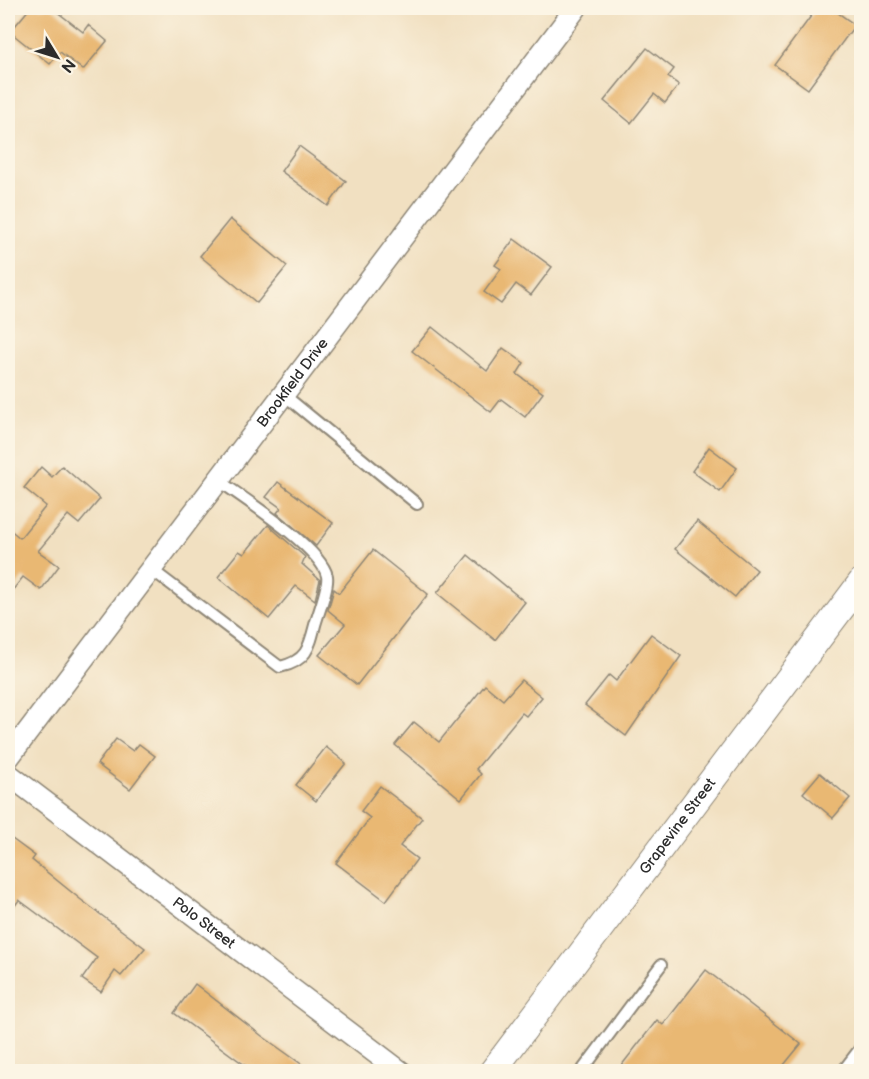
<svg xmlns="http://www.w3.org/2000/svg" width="869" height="1079" font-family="'Balsamiq Sans',sans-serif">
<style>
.building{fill:#e9b873}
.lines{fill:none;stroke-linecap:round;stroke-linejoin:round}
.service-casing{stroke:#8e8676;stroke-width:14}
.minor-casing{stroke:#8e8676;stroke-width:24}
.tertiary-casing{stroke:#8e8676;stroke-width:28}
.service{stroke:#fff;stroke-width:10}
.minor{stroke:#fff;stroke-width:21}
.tertiary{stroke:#fff;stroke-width:26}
.labels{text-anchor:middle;stroke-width:5;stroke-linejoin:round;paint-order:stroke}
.street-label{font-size:15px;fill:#2b2b2b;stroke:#fcf5e5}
</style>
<rect width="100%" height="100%" fill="#fcf5e5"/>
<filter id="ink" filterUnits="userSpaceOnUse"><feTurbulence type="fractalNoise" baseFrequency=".0167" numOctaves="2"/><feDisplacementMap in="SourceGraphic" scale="12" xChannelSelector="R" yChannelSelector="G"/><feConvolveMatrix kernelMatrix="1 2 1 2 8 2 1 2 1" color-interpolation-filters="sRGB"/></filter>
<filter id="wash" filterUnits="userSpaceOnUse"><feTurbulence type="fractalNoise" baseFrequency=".008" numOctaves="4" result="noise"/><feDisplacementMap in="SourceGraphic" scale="24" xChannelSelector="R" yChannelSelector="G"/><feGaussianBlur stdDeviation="1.35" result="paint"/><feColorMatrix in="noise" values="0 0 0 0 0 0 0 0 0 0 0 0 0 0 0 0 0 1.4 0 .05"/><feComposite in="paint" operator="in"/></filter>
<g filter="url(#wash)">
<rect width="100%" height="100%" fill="#f1e0c1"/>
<g id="blocks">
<!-- building -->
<g class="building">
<polygon points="30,8 52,8 83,32 88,25 107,41 83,70 60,52 50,64 10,32"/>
<polygon points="817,8 831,8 855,25 808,89 775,65"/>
<polygon points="647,48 674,69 668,77 679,85 665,103 654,94 631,123 604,101"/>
<polygon points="299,146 346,181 328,206 281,171"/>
<polygon points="230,219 287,266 257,303 200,256"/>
<polygon points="514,239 552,267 531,295 516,284 501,304 484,292 501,269 495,265"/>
<polygon points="432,327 487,371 503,348 524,363 517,374 543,393 525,417 501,399 491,412 412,351"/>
<polygon points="709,447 737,468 720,492 692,471"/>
<polygon points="62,466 100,499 79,524 68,515 38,551 59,566 41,590 23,577 8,596 8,528 20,538 46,506 24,488 41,467 52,477"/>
<polygon points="278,482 333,523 316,546 277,513 281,508 266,497"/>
<polygon points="697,521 757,570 735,597 675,549"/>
<polygon points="268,525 305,557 302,564 320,580 315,600 296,586 269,619 218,577 239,551 244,554"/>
<polygon points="373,550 428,594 357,685 319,655 345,624 328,610 334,589 339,593"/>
<polygon points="468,555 525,602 495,640 437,593"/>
<polygon points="651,634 681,656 626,736 585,705 609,675 616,681"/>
<polygon points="521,680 542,697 526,716 522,713 476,769 481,774 461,799 395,745 414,722 439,742 485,685 503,700"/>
<polygon points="116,739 133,751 139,744 155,756 130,789 97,764"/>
<polygon points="326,747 346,763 316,801 296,785"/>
<polygon points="820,773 850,798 833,818 803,793"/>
<polygon points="380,786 422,818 400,846 417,859 386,901 336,863 370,818 361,811"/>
<polygon points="8,836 35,856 32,860 80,899 145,948 121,976 115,971 101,992 82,979 97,958 19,900 8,915"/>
<polygon points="706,970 801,1044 779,1071 617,1071 657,1020 663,1025"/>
<polygon points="195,984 262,1036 311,1071 253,1071 174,1013"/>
</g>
</g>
</g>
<g filter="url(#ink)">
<use href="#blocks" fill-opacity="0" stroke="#8e8676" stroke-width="1.5"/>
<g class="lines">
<defs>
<g id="service">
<polyline points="283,394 417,504"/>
<path d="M151,569l129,98c26,-6 29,-18 35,-42 3,-11 14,-39 12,-49 -6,-28 -84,-78 -109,-96"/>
<polyline points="581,1072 661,965"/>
<polyline points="842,1072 862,1046"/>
</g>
<g id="minor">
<path id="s1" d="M8,758l568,-750"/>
<path id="s2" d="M8,774l393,298"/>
</g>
<g id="tertiary">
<path id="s3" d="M492,1072l370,-491"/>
</g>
</defs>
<!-- service casing -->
<use href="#service" class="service-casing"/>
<!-- minor casing -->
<use href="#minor" class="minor-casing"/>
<!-- tertiary casing -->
<use href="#tertiary" class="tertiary-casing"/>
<!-- service -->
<use href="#service" class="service"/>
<!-- minor -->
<use href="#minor" class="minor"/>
<!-- tertiary -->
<use href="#tertiary" class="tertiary"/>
</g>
</g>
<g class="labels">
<!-- street labels -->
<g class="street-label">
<text dy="5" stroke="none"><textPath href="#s1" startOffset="471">Brookfield Drive</textPath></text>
<text dy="5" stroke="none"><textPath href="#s3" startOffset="308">Grapevine Street</textPath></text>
<text dy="5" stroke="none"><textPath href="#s2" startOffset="246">Polo Street</textPath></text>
</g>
</g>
<!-- margin -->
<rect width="869" height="1079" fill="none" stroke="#fcf5e5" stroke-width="30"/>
<!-- north arrow -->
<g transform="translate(57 57) rotate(128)" stroke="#fcf5e5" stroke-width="4.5" paint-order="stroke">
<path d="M0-4.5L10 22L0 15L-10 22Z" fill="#2b2b2b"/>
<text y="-9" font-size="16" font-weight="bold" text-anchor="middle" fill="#2b2b2b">N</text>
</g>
</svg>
